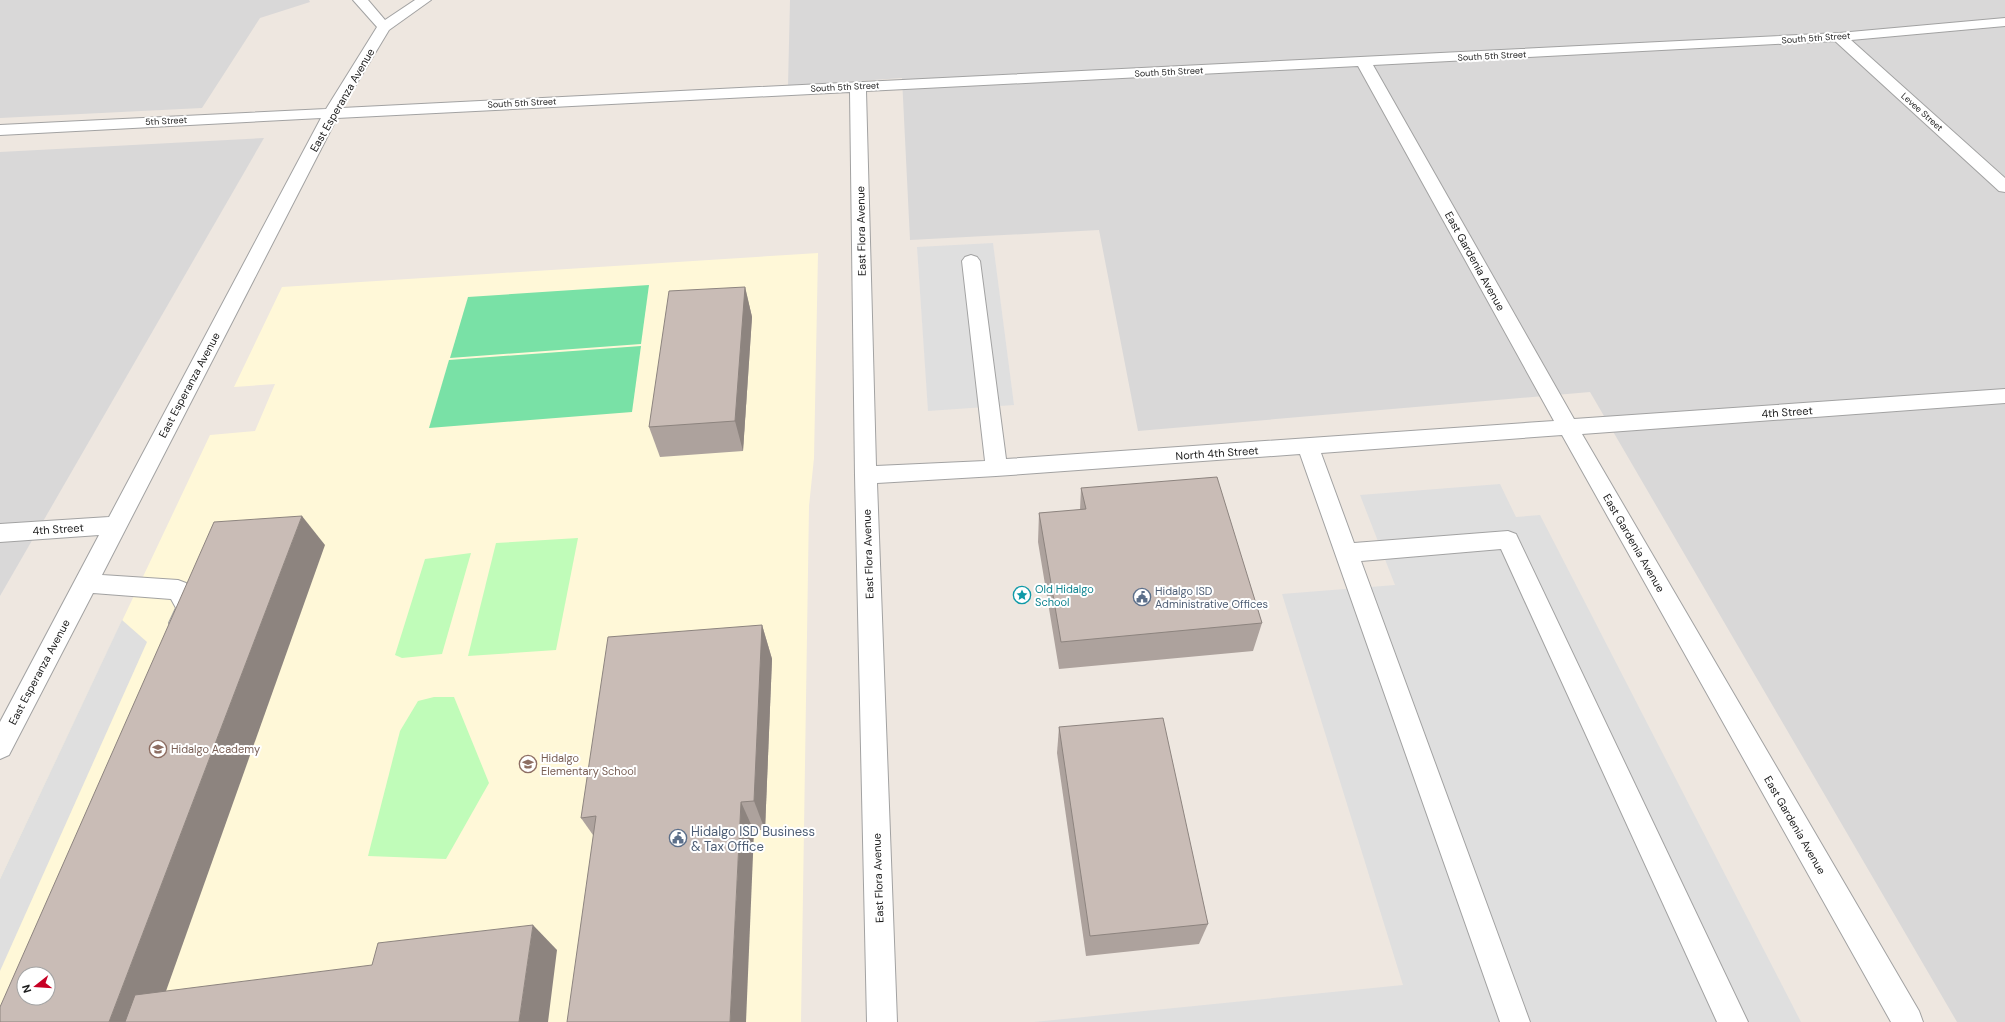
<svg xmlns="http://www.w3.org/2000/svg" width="2005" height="1022" font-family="'DM Sans',sans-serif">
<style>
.residential{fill:#d9d8d8}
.education{fill:#fff8d8;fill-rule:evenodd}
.park{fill:#c0fcb9}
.pitch{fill:#79e1a6}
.parking{fill:#dfdfdf}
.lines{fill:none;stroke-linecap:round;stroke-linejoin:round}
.minor-casing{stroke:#a2a2a2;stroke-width:2}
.minor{fill:#fff;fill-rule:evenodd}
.wall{fill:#ada29d}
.shaded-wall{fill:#8d847f}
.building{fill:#c9bcb6;stroke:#8d847f;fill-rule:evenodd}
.labels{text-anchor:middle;stroke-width:4;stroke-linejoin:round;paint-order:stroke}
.far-street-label{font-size:9px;fill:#1b1b1b;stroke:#fff}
.street-label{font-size:11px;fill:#1b1b1b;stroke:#fff}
.culture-label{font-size:11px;fill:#0d838f;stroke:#fff;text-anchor:start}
.service-label{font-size:11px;fill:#4e5e75;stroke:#fff;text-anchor:start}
.education-label{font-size:11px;fill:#785e54;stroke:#fff;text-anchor:start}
.near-service-label{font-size:13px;fill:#4e5e75;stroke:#fff;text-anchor:start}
</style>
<rect width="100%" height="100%" fill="#eee7e0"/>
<!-- residential -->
<g class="residential">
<polygon points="0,0 309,0 310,2 260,18 202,108 0,118"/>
<polygon points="790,0 2005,0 2005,1022 1957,1022 1590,392 1138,431 1099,230 910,240 902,78 788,86"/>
<polygon points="264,138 0,596 0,152"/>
</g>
<!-- education -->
<path class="education" d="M818,253l-4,205 -5,48 -8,516h-801v-143l210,-444 45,-4 20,-47 -41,3 48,-100zM24,974h24v24h-24z"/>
<!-- park -->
<g class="park">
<polygon points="578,538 556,650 468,656 496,543"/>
<polygon points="471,553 442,654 402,658 395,655 425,559"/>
<polygon points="434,697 454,697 489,783 446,859 368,856 400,731 418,701"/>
</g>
<!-- pitch -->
<g class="pitch">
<polygon points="649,285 641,344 450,358 468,297"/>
<polygon points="641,346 632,412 429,428 449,360"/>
</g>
<!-- parking -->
<g class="parking">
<polygon points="993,243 1014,405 928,411 917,247"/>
<polygon points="1500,484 1516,517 1540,515 1801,1022 1034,1022 1403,985 1282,594 1395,585 1360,495"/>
<polygon points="122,620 147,642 0,971 0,879"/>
</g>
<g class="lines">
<defs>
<path id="minor" d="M353,0h15l17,20 30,-20h16l-42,30 -47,78 1497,-75 166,-15v8l-154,14 154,138v14l-6,-1 -164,-150 -462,24 201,354 431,-30v14l-423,31 337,577 4,11h-32l-329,-587 -241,18 33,90 154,-12 8,3 232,488h-31l-216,-473 -140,12 169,461h-30l-200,-568 -304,22 -119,7 20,539h-30l-12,-547 -5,-383 -513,26 -235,457 76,5 8,3 14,24 -11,23 -8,3 -8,-3 -4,-7 7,-15 -5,-9 -78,-6 -84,162 -9,4v-37l99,-187 -99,7v-18l109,-7 212,-399 -321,17v-10l326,-16 51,-82zM1358,66l196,355 -548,38 -26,-198 -3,-4 -6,-2 -6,2 -3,4 23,200 -109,5 -10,-375z"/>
</defs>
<!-- minor casing -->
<use href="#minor" class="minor-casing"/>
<!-- minor -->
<use href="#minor" class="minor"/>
</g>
<!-- wall -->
<g class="wall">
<polygon points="745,287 752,317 743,451 660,457 649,427"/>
<polygon points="1081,488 1262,623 1253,651 1059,669 1038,542 1039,513 1080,510"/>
<polygon points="762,625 772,659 765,830 593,835 581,818"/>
<polygon points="1059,727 1208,924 1199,944 1086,956 1057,753"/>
</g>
<!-- shaded-wall -->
<g class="shaded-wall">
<polygon points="745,287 752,317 743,451 735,421"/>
<polygon points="302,516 325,545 155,1022 109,1022"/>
<polygon points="762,625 772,659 765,830 754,801"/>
<polygon points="741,802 754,831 746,1022 730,1022"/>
<polygon points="533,925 557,950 548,1022 519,1022"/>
</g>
<!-- building -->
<g class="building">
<polygon points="745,287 735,421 649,427 669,291"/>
<polygon points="1217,477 1262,623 1061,642 1039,513 1086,509 1081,488"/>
<path d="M302,516l-193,506h-109v-15l214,-485zM24,974h24v24h-24z"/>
<polygon points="762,625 754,801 741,802 730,1022 567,1022 596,816 581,818 608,637"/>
<polygon points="1163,718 1208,924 1090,936 1059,727"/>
<polygon points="533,925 519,1022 125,1022 135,995 372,965 378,943"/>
</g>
<!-- icons -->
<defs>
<symbol id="sight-ring" viewBox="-11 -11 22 22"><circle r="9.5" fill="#fff" stroke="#0f9aa8" stroke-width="1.5"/><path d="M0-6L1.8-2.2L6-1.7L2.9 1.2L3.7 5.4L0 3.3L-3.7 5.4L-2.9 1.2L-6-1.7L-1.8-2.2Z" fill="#0f9aa8"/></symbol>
<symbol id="civic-ring" viewBox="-11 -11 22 22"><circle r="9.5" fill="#fff" stroke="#5c6f8a" stroke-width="1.5"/><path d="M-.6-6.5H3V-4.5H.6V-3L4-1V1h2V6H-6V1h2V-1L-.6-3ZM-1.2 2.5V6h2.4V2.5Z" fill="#5c6f8a"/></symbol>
<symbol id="school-ring" viewBox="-11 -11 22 22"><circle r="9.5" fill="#fff" stroke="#8d6e63" stroke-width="1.5"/><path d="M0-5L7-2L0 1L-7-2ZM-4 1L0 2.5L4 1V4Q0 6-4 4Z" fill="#8d6e63"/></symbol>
</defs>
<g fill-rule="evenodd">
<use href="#sight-ring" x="1012" y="585" width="20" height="20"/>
<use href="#civic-ring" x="1132" y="587" width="20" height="20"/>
<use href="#school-ring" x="148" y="739" width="20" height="20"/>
<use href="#school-ring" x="518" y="754" width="20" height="20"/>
<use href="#civic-ring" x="668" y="828" width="20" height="20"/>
</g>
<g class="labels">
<!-- far-street labels -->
<g class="far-street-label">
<text transform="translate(1816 38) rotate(-4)" y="3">South 5th Street</text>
<text transform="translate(1492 56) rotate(-3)" y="3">South 5th Street</text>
<text transform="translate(1169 72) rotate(-3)" y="3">South 5th Street</text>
<text transform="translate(845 87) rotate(-3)" y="3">South 5th Street</text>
<text transform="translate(522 103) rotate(-3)" y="3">South 5th Street</text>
<text transform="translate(1922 112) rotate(42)" y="3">Levee Street</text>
<text transform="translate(166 121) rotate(-3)" y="3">5th Street</text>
</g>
<!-- street labels -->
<g class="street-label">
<text transform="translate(342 100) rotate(-60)" y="4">East Esperanza Avenue</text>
<text transform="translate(861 231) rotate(-91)" y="4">East Flora Avenue</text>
<text transform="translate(1475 261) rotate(61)" y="4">East Gardenia Avenue</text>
<text transform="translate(189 385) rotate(-62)" y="4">East Esperanza Avenue</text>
<text transform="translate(1787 412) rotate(-4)" y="4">4th Street</text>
<text transform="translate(1217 453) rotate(-4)" y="4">North 4th Street</text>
<text transform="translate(58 529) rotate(-4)" y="4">4th Street</text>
<text transform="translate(1634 543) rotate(60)" y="4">East Gardenia Avenue</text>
<text transform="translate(868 554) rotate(-92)" y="4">East Flora Avenue</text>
<text transform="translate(39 672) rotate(-62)" y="4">East Esperanza Avenue</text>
<text transform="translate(1795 825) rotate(60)" y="4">East Gardenia Avenue</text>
<text transform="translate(878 878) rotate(-92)" y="4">East Flora Avenue</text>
</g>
<!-- culture labels -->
<g class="culture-label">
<text x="1035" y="593">Old Hidalgo<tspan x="1035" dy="13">School</tspan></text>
</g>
<!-- service labels -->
<g class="service-label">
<text x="1155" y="595">Hidalgo ISD<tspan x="1155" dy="13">Administrative Offices</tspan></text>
</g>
<!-- education labels -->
<g class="education-label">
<text x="171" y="753">Hidalgo Academy</text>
<text x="541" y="762">Hidalgo<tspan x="541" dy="13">Elementary School</tspan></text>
</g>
<!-- near-service labels -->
<g class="near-service-label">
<text x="691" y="836">Hidalgo ISD Business<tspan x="691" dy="15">&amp; Tax Office</tspan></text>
</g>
</g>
<!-- north arrow -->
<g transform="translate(36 986) rotate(253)"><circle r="19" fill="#ffffff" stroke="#a4a4a4"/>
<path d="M0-3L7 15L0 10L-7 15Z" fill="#c70024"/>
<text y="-6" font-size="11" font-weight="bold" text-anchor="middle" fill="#1b1b1b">N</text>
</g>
</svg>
